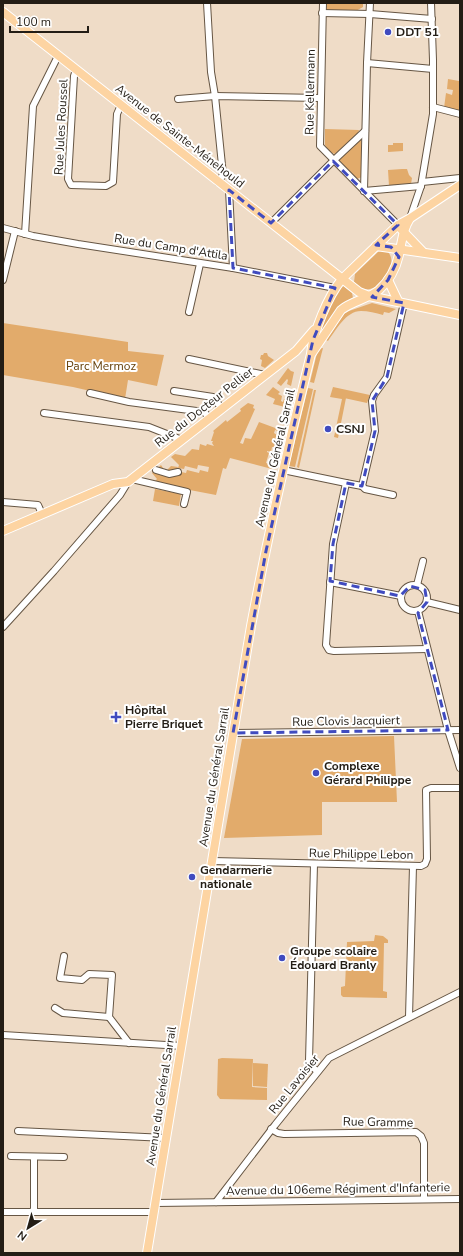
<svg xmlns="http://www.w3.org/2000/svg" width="463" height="1256" font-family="'Nunito Sans',sans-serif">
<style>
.green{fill:#e2ab6b}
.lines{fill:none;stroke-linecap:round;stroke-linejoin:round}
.minor-casing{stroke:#665644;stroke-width:8}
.major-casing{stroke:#fff;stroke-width:10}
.minor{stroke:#fff;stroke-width:6}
.major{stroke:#fdd4a2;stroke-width:8}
.marked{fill:none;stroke:#404bbf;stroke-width:3;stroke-dasharray:8 5;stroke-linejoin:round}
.poi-dot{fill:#404bbf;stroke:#fff;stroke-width:1.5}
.labels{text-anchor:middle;stroke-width:4;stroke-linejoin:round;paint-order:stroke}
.poi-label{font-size:12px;font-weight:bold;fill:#231d15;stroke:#fff;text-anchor:start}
.street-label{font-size:12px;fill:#231d15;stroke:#fff}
.park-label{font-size:12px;fill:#664009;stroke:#fff}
</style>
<rect width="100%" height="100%" fill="#efdcc7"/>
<!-- green -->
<g class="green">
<polygon points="327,3 363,3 363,7 356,11 327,10"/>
<polygon points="460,78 460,111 444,108 446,93 452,95 453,90 447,89 448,79 459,81"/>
<polygon points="325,129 359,130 358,133 335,154 330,152 325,145"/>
<polygon points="361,137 362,164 363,166 362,177 357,179 339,160"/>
<polygon points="393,143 403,143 403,151 388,152 388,145 393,145"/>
<polygon points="402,169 407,169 409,175 412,178 411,184 389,186 388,170"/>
<path d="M383,250l5,2c10,11 -4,31 -15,36 -4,2 -9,1 -13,1l-6,-7 1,-8 23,-22z"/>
<polygon points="342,285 352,293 353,298 339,306 320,334 318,335 331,300"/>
<path d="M372,303l24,6 -7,4 -5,-1 -1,3c-7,-2 -15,-4 -22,-4 -15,0 -25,19 -33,30l-2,-1 18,-26 5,-3z"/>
<polygon points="3,323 128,342 128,351 164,355 157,386 128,380 125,399 73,387 3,375"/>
<polygon points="323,348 314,383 310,382 318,349"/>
<polygon points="264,353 267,353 268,356 274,360 265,368 261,366 262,360 260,359 261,355 263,355"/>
<polygon points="288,368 291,371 294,372 291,386 287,384 288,380 287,379 281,386 277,383"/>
<polygon points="273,387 280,392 278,394 282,396 281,401 283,402 284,399 287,400 285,407 273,404 275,399 266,395"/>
<polygon points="333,387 370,395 367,403 344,398 346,398 338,438 334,437 342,399 330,397"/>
<polygon points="308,388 313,389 295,467 289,466"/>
<polygon points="314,390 316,390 299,468 297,467"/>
<polygon points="248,403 254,405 253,408 255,409 240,443 243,444 245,438 251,439 259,422 278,429 278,431 275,430 274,433 277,435 274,447 272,447 271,452 267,451 267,452 269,453 266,463 273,465 272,469 230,458 226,469 223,468 216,495 153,483 157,479 152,473 161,465 163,468 161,470 164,473 171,466 178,467 176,471 186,473 187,470 199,473 200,470 208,472 209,467 198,465 197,469 185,466 184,469 178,468 179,465 171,457 175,454 185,456 192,449 199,450 200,444 206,446 207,444 214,446 212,443 213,441 211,441 214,432 213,431 226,420 227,422 241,411 240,409"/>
<polygon points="155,489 181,494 179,506 153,501"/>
<polygon points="394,736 397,802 322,802 322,835 224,838 242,739"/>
<polygon points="375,935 383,936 388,940 388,943 384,943 383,991 387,992 387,998 343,997 341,995 341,987 345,986 347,942 374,941"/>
<polygon points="222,1058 253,1059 252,1087 267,1088 267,1100 220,1099 217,1095 218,1059"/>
<polygon points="253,1063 268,1064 267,1087 253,1086"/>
</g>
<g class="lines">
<defs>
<g id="minor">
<polyline points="207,3 211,72 215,96 223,175 218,182"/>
<polyline points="323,3 320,146 398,225"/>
<polyline points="322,13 370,14 432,19"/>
<polyline points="367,63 433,69"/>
<polyline points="76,70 74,76 68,179 71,185 106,186 113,182 117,114 121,105"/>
<polyline points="178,99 215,96 320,98"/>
<polyline points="433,107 460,114"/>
<polyline points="422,182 460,178"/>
<polyline points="229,190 233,268"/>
<polyline points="364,191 367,63 370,3"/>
<polyline points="364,191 421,186"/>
<polyline points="410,218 421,186 433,114 433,60 431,3"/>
<polyline points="271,223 333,161 365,131"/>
<polyline points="3,228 33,236 78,244 233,268 335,288"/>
<polyline points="25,234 33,106 58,56"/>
<polyline points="3,280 15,231"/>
<polyline points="189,312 200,264"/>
<polyline points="189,359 265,375"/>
<polyline points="174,391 213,397 222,409"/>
<polyline points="90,393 129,402 204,412 210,418"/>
<polyline points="44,413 149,427 182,440"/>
<polyline points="156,470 169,474 178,472"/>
<polyline points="283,470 346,483 362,486 365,489 393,495"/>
<polyline points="132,479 187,492 184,504"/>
<polyline points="346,483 333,544 326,645 329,650 334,651 427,649"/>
<polyline points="362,486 375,431 372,401 374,395 387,377 404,303"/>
<polyline points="3,502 38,505 42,514"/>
<polyline points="330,582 401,596"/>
<circle cx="414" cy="598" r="13"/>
<polyline points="417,585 423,561"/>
<polyline points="427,602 460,610"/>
<polyline points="418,611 448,730 460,768"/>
<polyline points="3,627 54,571 120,495 128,482"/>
<polyline points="233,733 460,730"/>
<polyline points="212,861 421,866 425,864 427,859 426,790 431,788 460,788"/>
<polyline points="314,864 309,1061 311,1066 317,1071"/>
<polyline points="64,956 60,978 82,980 89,974 112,975 109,1017 129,1043"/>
<polyline points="55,1008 63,1013 109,1017"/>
<polyline points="409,1017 413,866"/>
<polyline points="3,1035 182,1046"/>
<polyline points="271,1129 278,1133 284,1134 416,1132 421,1136 424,1143 424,1199"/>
<polyline points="18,1131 166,1138"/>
<polyline points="11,1156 64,1157"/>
<polyline points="216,1202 275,1125 329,1058 460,992"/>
<polyline points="155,1203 460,1199"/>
<polyline points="3,1212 154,1212"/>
<polyline points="34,1212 34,1157"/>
</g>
<g id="major">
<polyline points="3,12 359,292 369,296 460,315"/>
<polyline points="401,229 423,252"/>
<polyline points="376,246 460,258"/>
<polyline points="388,280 398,301"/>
<path d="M312,353l29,-43c11,-9 27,-11 38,-20 10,-9 17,-22 20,-35 3,-12 3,-24 10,-35"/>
<polyline points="3,531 113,484 128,482 296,351 314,330"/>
<path d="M147,1253l104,-627c17,-91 37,-182 60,-272 2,-22 17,-58 31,-75l56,-54 11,-6 51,-34"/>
</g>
</defs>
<!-- minor casing -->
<use href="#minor" class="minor-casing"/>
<!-- major casing -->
<use href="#major" class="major-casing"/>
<!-- minor -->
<use href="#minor" class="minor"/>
<!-- major -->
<use href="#major" class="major"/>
</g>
<!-- marked area -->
<path class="marked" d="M333,161l65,64 -22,20 15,2 8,10 -11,23 -16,17 32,6 -17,74 -15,24 3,30 -13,55 -16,-3 -13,61 -3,37 70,15 10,-10 15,4 2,12 -9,11 30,117 -215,3 33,-182 47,-211 22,-52 -102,-20 -4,-78 42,33z"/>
<!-- markers -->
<g class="poi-dot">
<circle cx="388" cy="32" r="4"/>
<circle cx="328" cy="429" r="4"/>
<path d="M114 711h4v4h4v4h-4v4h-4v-4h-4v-4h4z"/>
<circle cx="316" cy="773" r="4"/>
<circle cx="192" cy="877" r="4"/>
<circle cx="282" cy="958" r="4"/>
</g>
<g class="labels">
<!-- poi labels -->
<g class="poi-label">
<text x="396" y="36">DDT 51</text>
<text x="336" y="433">CSNJ</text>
<text x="125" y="714">Hôpital<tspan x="125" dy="14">Pierre Briquet</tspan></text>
<text x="324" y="770">Complexe<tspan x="324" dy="14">Gérard Philippe</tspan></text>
<text x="200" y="874">Gendarmerie<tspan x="200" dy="14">nationale</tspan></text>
<text x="290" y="955">Groupe scolaire<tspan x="290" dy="14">Édouard Branly</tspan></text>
</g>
<!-- street labels -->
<g class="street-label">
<text transform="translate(310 92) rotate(-89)" y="4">Rue Kellermann</text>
<text transform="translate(61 127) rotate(-87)" y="4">Rue Jules Roussel</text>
<text transform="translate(180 136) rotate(38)" y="4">Avenue de Sainte-Ménehould</text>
<text transform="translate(171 247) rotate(9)" y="4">Rue du Camp d'Attila</text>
<text transform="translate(204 407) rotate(-38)" y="4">Rue du Docteur Pellier</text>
<text transform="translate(275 458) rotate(-77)" y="4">Avenue du Général Sarrail</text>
<text transform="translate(346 721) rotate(-1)" y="4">Rue Clovis Jacquiert</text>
<text transform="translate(214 777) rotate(-81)" y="4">Avenue du Général Sarrail</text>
<text transform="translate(361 854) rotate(1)" y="4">Rue Philippe Lebon</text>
<text transform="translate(294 1084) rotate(-51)" y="4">Rue Lavoisier</text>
<text transform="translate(161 1096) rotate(-81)" y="4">Avenue du Général Sarrail</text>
<text transform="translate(378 1122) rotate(1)" y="4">Rue Gramme</text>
<text transform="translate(338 1189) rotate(-1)" y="4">Avenue du 106eme Régiment d'Infanterie</text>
</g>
<!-- park labels -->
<g class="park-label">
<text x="101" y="370">Parc Mermoz</text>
</g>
</g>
<!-- border -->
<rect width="463" height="1256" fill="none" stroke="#231d15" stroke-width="8"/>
<!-- north arrow -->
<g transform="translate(28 1228) rotate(217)" stroke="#ffffff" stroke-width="3" paint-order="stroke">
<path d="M0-3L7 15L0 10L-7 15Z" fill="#231d15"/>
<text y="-6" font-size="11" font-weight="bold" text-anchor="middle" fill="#231d15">N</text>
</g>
<!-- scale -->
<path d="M10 26v6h78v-6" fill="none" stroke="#231d15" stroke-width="2"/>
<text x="16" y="26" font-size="12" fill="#231d15" stroke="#ffffff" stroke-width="3" paint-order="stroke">100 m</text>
</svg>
